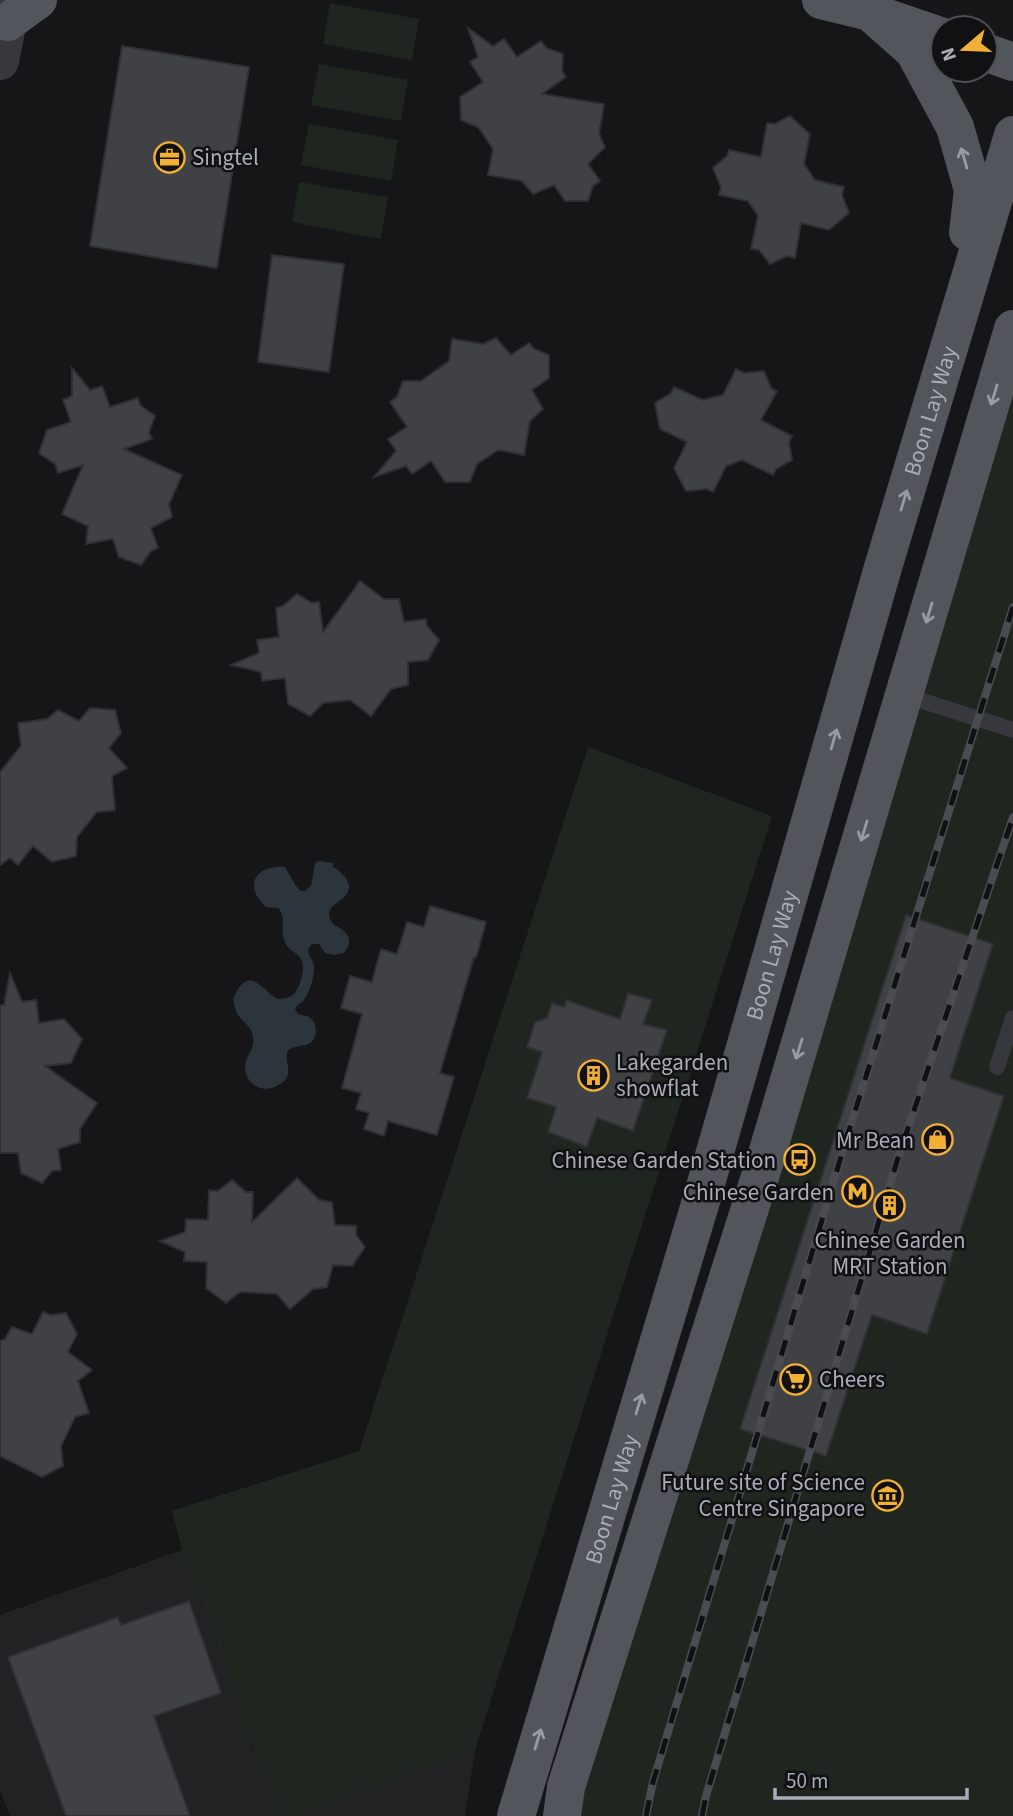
<svg xmlns="http://www.w3.org/2000/svg" width="1013" height="1816" font-family="'Source Sans 3',sans-serif">
<style>
.built{fill:#222225}
.green{fill:#1e261f}
.water{fill:#2c353c}
.building{fill:#404145;stroke:#303034;stroke-width:2}
.lines{fill:none;stroke-linecap:round;stroke-linejoin:round}
.service{stroke:#37383d;stroke-width:16}
.tertiary{stroke:#37383d;stroke-width:38}
.primary{stroke:#53555c;stroke-width:38}
.rail-casing{stroke:#4a4c52;stroke-width:8}
.rail{stroke:#111113;stroke-width:5;stroke-dasharray:16;stroke-linecap:butt}
.oneway{stroke:#979ba6}
.labels{text-anchor:middle;stroke-width:5;stroke-linejoin:round;paint-order:stroke}
.poi-label{font-size:23px;fill:#a8adb8;stroke:#111113;text-anchor:end}
.street-label{font-size:23px;fill:#a8adb8;stroke:#111113}
</style>
<rect width="100%" height="100%" fill="#161618"/>
<!-- built -->
<g class="built">
<polygon points="182,1550 278,1816 10,1816 0,1791 0,1615"/>
<polygon points="475,1750 465,1816 294,1816"/>
</g>
<!-- green -->
<g class="green">
<polygon points="330,3 419,19 412,60 323,44"/>
<polygon points="319,64 408,80 401,121 311,105"/>
<polygon points="309,124 398,140 391,181 301,165"/>
<polygon points="299,182 388,197 381,239 292,222"/>
<polygon points="1013,329 1013,1816 562,1816"/>
<polygon points="588,747 772,816 475,1750 294,1816 278,1816 182,1550 172,1511 359,1451"/>
</g>
<!-- water -->
<path class="water" d="M318,861l15,2v4c11,6 24,20 10,31 -11,9 -20,12 -9,27 13,6 21,14 10,28l-10,2 -9,-2 -6,-9h-7c-10,10 3,13 2,25 0,9 -5,25 -11,32 -3,2 -6,4 -8,8l3,5c3,1 8,1 11,3 9,5 9,21 1,26 -7,4 -14,2 -22,7 -4,10 3,19 -1,27 -1,3 -5,6 -7,7 -16,11 -34,2 -35,-17 0,-11 11,-19 8,-30 -1,-10 -10,-15 -15,-22 -3,-5 -4,-10 -5,-16 15,-34 26,-13 44,0 6,0 11,-1 16,-4 7,-6 13,-27 8,-36 -5,-8 -15,-9 -17,-20 -4,-11 3,-21 -6,-31l-12,-1c-23,-21 -11,-42 19,-40l11,19 5,5h4l6,-5 4,-22z"/>
<!-- building -->
<g class="building">
<polygon points="468,28 493,46 504,39 517,57 541,41 546,48 563,54 562,71 566,77 542,94 604,104 599,134 605,147 588,164 600,181 593,186 588,201 565,201 554,185 533,194 522,181 488,175 493,149 478,127 461,120 460,97 483,82 470,62 478,57"/>
<polygon points="122,46 249,67 217,268 90,246"/>
<polygon points="790,116 810,134 804,164 815,180 844,187 842,195 849,213 829,230 801,223 795,258 787,256 770,264 759,250 751,249 758,216 748,201 719,195 721,187 713,168 727,156 729,150 761,157 767,123 775,124"/>
<polygon points="272,255 344,264 329,372 258,362"/>
<polygon points="496,338 511,355 529,343 534,349 549,355 549,378 532,390 543,409 530,421 524,455 498,450 477,464 470,482 445,482 431,461 412,474 406,466 374,477 396,451 388,439 407,427 390,402 397,397 403,381 421,381 449,361 452,339 483,344"/>
<polygon points="72,368 90,390 102,386 110,407 138,398 140,405 155,416 149,432 152,439 124,449 182,475 169,504 172,517 151,528 158,548 151,551 141,565 119,557 113,539 86,544 88,526 62,514 83,465 58,473 55,464 39,453 47,430 71,422 63,400 72,396"/>
<polygon points="736,369 744,373 764,371 771,388 777,391 761,420 792,436 789,442 792,460 776,469 773,475 742,460 726,466 713,492 707,489 686,491 674,468 687,442 660,429 655,403 671,393 674,387 703,400 723,395"/>
<polygon points="360,581 384,599 399,599 404,622 426,619 427,626 439,640 428,660 408,662 408,685 391,689 371,716 350,700 323,703 310,716 288,704 285,678 262,681 261,672 231,665 259,653 257,640 279,637 276,608 283,606 297,594 312,603 319,602 323,632"/>
<polygon points="90,708 115,710 121,733 109,748 127,768 112,776 115,810 97,812 77,837 76,856 52,862 33,846 18,865 10,858 0,865 0,772 21,746 18,723 47,719 58,710 79,721"/>
<polygon points="430,906 486,922 476,958 474,957 440,1073 454,1077 437,1135 388,1121 384,1136 364,1129 369,1113 356,1109 361,1093 342,1088 362,1014 341,1008 350,976 372,982 381,949 397,954 407,922 424,927"/>
<polygon points="906,915 993,944 950,1078 1004,1096 927,1334 872,1315 826,1456 740,1429"/>
<polygon points="10,973 22,1002 36,1000 39,1023 64,1019 82,1039 71,1063 45,1066 97,1103 80,1129 80,1142 58,1149 61,1170 52,1171 42,1183 21,1173 18,1153 0,1153 0,1005 4,1005"/>
<polygon points="628,993 652,1000 643,1024 667,1030 633,1131 597,1118 587,1147 548,1132 556,1107 527,1098 542,1052 527,1047 535,1022 547,1018 552,1003 564,1007 566,1000 620,1019"/>
<polygon points="297,1178 319,1200 332,1202 335,1225 356,1226 356,1235 365,1247 352,1266 333,1265 327,1287 313,1289 290,1309 277,1294 240,1292 226,1303 206,1288 207,1262 184,1261 185,1252 160,1241 185,1232 186,1219 208,1220 209,1190 218,1191 232,1180 246,1192 253,1192 252,1222"/>
<polygon points="43,1312 50,1315 66,1313 77,1334 68,1352 92,1370 78,1381 89,1413 75,1417 61,1446 63,1466 42,1477 0,1456 0,1341 5,1339 12,1327 32,1334"/>
<polygon points="189,1601 221,1693 154,1716 190,1816 66,1816 8,1657 118,1617 121,1625"/>
</g>
<g class="lines">
<!-- service -->
<g class="service">
<polyline points="904,695 1013,730"/>
<polyline points="997,1067 1013,1018"/>
</g>
<!-- tertiary -->
<polyline class="tertiary" points="0,61 12,0"/>
<!-- primary -->
<g class="primary">
<polyline points="821,0 870,12 943,37"/>
<polyline points="870,12 914,51 955,127 973,190 968,232"/>
<polyline points="8,22 38,0"/>
<polyline points="985,52 1013,62"/>
<path id="s1" d="M516,1816l185,-615 183,-637 129,-429"/>
<polyline points="562,1816 566,1787 764,1164 1013,329"/>
</g>
<defs>
<g id="rail">
<polyline points="646,1816 653,1782 846,1140 1013,607"/>
<polyline points="702,1816 706,1796 898,1158 1013,817"/>
</g>
</defs>
<!-- rail casing -->
<use href="#rail" class="rail-casing"/>
<!-- rail -->
<use href="#rail" class="rail"/>
</g>
<!-- one-way arrows -->
<defs><path id="oneway-shaft" d="M-6 0H5M1.5-3L5.5 0L1.5 3" fill="none" stroke-width="1.6" stroke-linecap="round" stroke-linejoin="round" transform="scale(1.75)"/></defs>
<g class="oneway">
<use href="#oneway-shaft" transform="translate(964 158) rotate(-106)"/>
<use href="#oneway-shaft" transform="translate(994 395) rotate(107)"/>
<use href="#oneway-shaft" transform="translate(904 500) rotate(-73)"/>
<use href="#oneway-shaft" transform="translate(929 613) rotate(107)"/>
<use href="#oneway-shaft" transform="translate(834 739) rotate(-74)"/>
<use href="#oneway-shaft" transform="translate(864 831) rotate(107)"/>
<use href="#oneway-shaft" transform="translate(799 1049) rotate(107)"/>
<use href="#oneway-shaft" transform="translate(639 1404) rotate(-73)"/>
<use href="#oneway-shaft" transform="translate(538 1739) rotate(-73)"/>
</g>
<!-- icons -->
<defs>
<symbol id="office-ring" viewBox="-11 -11 22 22"><circle r="9.5" fill="#111113" stroke="#f2b134" stroke-width="1.5"/><path d="M-6-3h4V-5.5h4V-3h4V5H-6ZM-1-4.5V-3h2v-1.5ZM-6 0V1H6V0Z" fill="#f2b134"/></symbol>
<symbol id="building-ring" viewBox="-11 -11 22 22"><circle r="9.5" fill="#111113" stroke="#f2b134" stroke-width="1.5"/><path d="M-4-6H4V6H1V3H-1V6H-4ZM-2.5-4.3h1.7v1.8h-1.7ZM.8-4.3h1.7v1.8H.8ZM-2.5-1h1.7V.8h-1.7ZM.8-1h1.7V.8H.8Z" fill="#f2b134"/></symbol>
<symbol id="shop-ring" viewBox="-11 -11 22 22"><circle r="9.5" fill="#111113" stroke="#f2b134" stroke-width="1.5"/><path d="M-5-2.5h2.3a2.7 3.5 0 0 1 5.4 0H5L5.5 6h-11ZM-1.5-2.5h3a1.5 2.3 0 0 0-3 0Z" fill="#f2b134"/></symbol>
<symbol id="bus-ring" viewBox="-11 -11 22 22"><circle r="9.5" fill="#111113" stroke="#f2b134" stroke-width="1.5"/><path d="M-5-6H5V4H4V6H2V4H-2V6H-4V4H-5ZM-3.5-4V0h7V-4ZM-3.5 1.2v1.5H-2V1.2ZM2 1.2v1.5H3.5V1.2Z" fill="#f2b134"/></symbol>
<symbol id="metro-ring" viewBox="-11 -11 22 22"><circle r="9.5" fill="#111113" stroke="#f2b134" stroke-width="1.5"/><path d="M-5.5 5V-5H-3L0 0L3-5H5.5V5H3V-.5L0 4L-3-.5V5Z" fill="#f2b134"/></symbol>
<symbol id="supermarket-ring" viewBox="-11 -11 22 22"><circle r="9.5" fill="#111113" stroke="#f2b134" stroke-width="1.5"/><path d="M-6-5.5h2.5l.6 2H6L4.5 2H-2.5L-4.4-4H-6ZM-1.5 3.2a1.3 1.3 0 1 0 .1 0ZM3 3.2a1.3 1.3 0 1 0 .1 0Z" fill="#f2b134"/></symbol>
<symbol id="museum-ring" viewBox="-11 -11 22 22"><circle r="9.5" fill="#111113" stroke="#f2b134" stroke-width="1.5"/><path d="M0-6L6-3V-2H-6V-3ZM-5-1h2V3h-2ZM-1-1h2V3h-2ZM3-1h2V3H3ZM-6 4H6V6H-6Z" fill="#f2b134"/></symbol>
</defs>
<g fill-rule="evenodd">
<use href="#office-ring" x="152" y="140" width="35" height="35"/>
<use href="#building-ring" x="576" y="1058" width="35" height="35"/>
<use href="#shop-ring" x="920" y="1122" width="35" height="35"/>
<use href="#bus-ring" x="782" y="1142" width="35" height="35"/>
<use href="#metro-ring" x="840" y="1174" width="35" height="35"/>
<use href="#building-ring" x="872" y="1188" width="35" height="35"/>
<use href="#supermarket-ring" x="778" y="1362" width="35" height="35"/>
<use href="#museum-ring" x="870" y="1478" width="35" height="35"/>
</g>
<g class="labels">
<!-- poi labels -->
<g class="poi-label">
<text x="192" y="165" text-anchor="start">Singtel</text>
<text x="616" y="1070" text-anchor="start">Lakegarden<tspan x="616" dy="26">showflat</tspan></text>
<text x="914" y="1148">Mr Bean</text>
<text x="776" y="1168">Chinese Garden Station</text>
<text x="834" y="1200">Chinese Garden</text>
<text x="890" y="1248" text-anchor="middle">Chinese Garden<tspan x="890" dy="26">MRT Station</tspan></text>
<text x="819" y="1387" text-anchor="start">Cheers</text>
<text x="865" y="1490">Future site of Science<tspan x="865" dy="26">Centre Singapore</tspan></text>
</g>
<!-- street labels -->
<g class="street-label">
<text dy="8" stroke="none"><textPath href="#s1" startOffset="1465">Boon Lay Way</textPath></text>
<text dy="8" stroke="none"><textPath href="#s1" startOffset="898">Boon Lay Way</textPath></text>
<text dy="8" stroke="none"><textPath href="#s1" startOffset="331">Boon Lay Way</textPath></text>
</g>
</g>
<!-- north arrow -->
<g transform="translate(964 49) rotate(251)"><circle r="33" fill="#111113" stroke="#4d4f55" stroke-width="2"/>
<path d="M0-5L12 26L0 18L-12 26Z" fill="#f2b134"/>
<text y="-10" font-size="19" font-weight="bold" text-anchor="middle" fill="#a8adb8">N</text>
</g>
<!-- scale -->
<path d="M775 1788v10h192v-10" fill="none" stroke="#a8adb8" stroke-width="3.5"/>
<text x="786" y="1788" font-size="21" fill="#a8adb8" stroke="#111113" stroke-width="5" paint-order="stroke">50 m</text>
</svg>
